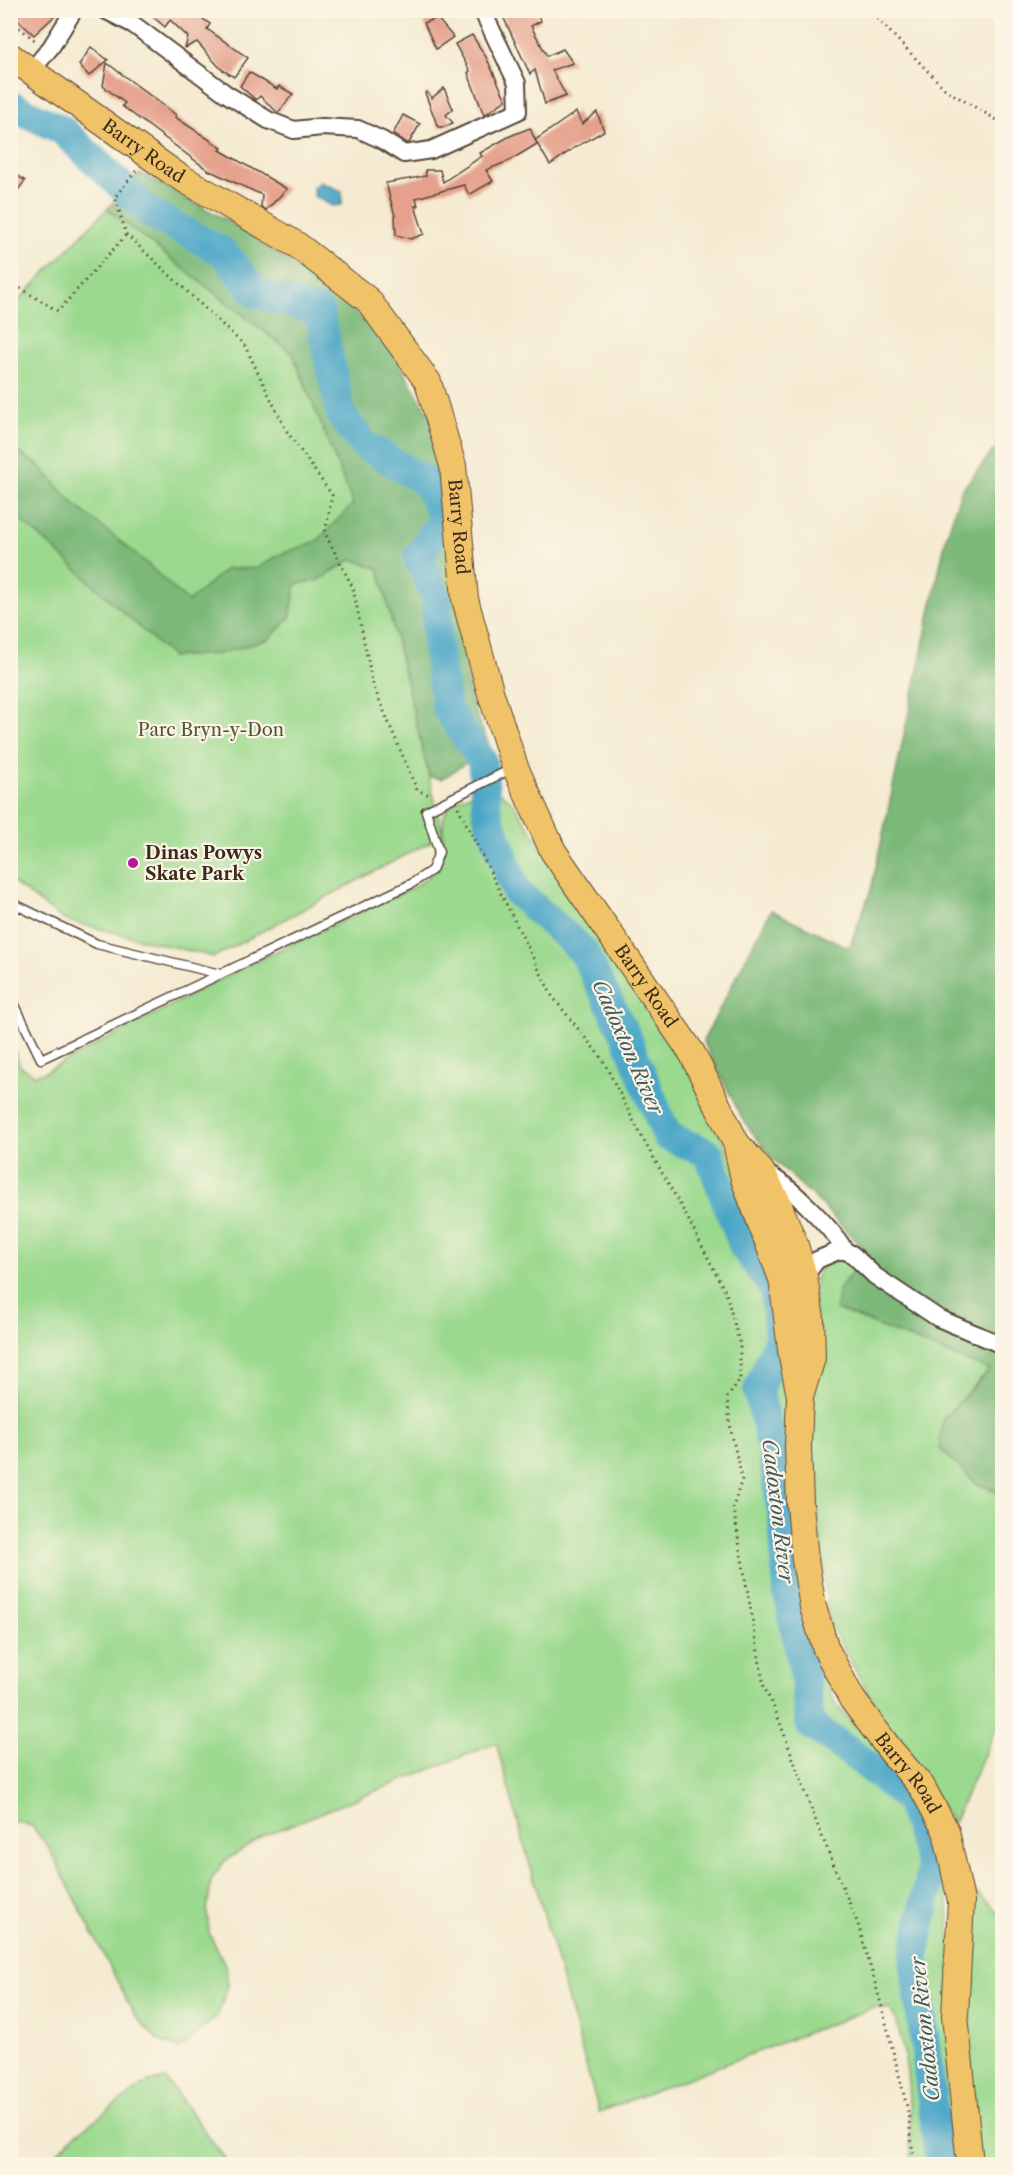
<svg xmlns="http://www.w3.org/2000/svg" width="1013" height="2175" font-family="'Libre Caslon Text',serif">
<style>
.green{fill:#9bd98e;stroke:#6b8256;stroke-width:1.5}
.forest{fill:#7cb979;stroke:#5c724c;stroke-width:1.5}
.water{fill:#48a6c7;stroke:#426872;stroke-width:1.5}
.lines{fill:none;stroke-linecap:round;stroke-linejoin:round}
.river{stroke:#48a6c7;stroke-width:30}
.building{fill:#e5a18c}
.lane-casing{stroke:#574739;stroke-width:11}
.street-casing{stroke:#574739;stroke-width:20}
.primary-casing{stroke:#574739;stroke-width:28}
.path{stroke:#574739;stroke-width:3;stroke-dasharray:1.5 4.5;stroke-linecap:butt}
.lane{stroke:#fff;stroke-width:8}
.street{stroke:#fff;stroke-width:16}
.primary{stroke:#f1c369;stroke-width:26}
.poi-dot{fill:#b5179e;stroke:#fcf5e5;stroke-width:2}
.labels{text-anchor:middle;stroke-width:4.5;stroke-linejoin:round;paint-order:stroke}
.street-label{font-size:18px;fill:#3b2a1e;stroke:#fcf5e5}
.park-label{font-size:18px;fill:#53563a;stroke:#fcf5e5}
.poi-label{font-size:18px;font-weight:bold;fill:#3b2a1e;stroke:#fcf5e5;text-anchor:start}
.water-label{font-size:20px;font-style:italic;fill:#405c62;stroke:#fcf5e5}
</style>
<rect width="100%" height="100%" fill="#fcf5e5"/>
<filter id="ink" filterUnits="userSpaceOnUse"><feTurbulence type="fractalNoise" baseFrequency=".0167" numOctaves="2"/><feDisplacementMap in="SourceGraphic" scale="12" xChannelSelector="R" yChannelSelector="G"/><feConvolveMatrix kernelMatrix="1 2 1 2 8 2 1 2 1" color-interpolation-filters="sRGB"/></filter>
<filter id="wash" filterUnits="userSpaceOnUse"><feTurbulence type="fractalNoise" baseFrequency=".008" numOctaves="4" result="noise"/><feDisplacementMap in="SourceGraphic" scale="24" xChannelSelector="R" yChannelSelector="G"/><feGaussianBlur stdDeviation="1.35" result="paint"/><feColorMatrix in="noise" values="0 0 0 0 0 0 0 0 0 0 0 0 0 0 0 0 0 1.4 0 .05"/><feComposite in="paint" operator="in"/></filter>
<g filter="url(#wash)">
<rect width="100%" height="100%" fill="#f5ebd2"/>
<!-- green -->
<g class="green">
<polygon points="107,209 293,354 379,568 443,835 214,957 64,920 11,881 11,308"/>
<path d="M479,790h18l16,13 172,258 40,84 40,101 21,126 1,66 38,240 10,26 40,42 38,48 22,42 13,66 13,262h-50c-2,-47 1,-112 -20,-154l-16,-3 -276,105 -103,-369 -233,93 -39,26 -13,18 -4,31 2,22 17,34 2,19 -10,29 -38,34 -23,-10 -22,-23 -86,-168 -17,-22 -21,-6 -1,-783 10,29 14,9 11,-3 206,-109 161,-75c10,-7 21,-13 27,-24 10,-18 -3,-44 11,-59 7,-7 20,-10 29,-15z"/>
<polygon points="839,1259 857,1267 836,1309 990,1370 981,1378 943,1419 976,1483 1002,1494 1002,1715 953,1823 878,1712 829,1621 809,1423 815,1279 822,1265"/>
<polygon points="973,1889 1002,1916 1002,2164 979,2164 966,2025"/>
<polygon points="166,2079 229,2164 45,2164 80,2131 116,2104 148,2082"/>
</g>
<!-- forest -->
<g class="forest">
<polygon points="140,173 248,232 327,290 382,334 439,432 451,564 471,702 490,747 442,779 429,776 379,569 352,559 319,580 296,584 290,618 269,639 218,654 172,657 52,547 11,512 10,447 39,465 74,504 143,560 188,602 226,569 258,568 279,555 317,541 353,504 293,354 107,209"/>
<polygon points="1002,444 1002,1494 976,1483 939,1448 943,1419 990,1370 836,1309 838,1290 867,1253 818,1201 773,1159 743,1120 703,1041 771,910 849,948 871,890 946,538 961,491 993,451"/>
</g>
<!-- water -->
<polygon class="water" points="320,182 342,191 342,205 332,206 314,196 313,187"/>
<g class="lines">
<!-- river -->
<polyline class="river" points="10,105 62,130 150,213 223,252 256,293 319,312 341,415 364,445 426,482 444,518 418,557 437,598 437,646 447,709 482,760 487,813 516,891 583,951 626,1036 667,1136 708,1153 744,1247 775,1290 779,1338 758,1390 773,1453 783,1521 788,1593 804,1672 810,1724 862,1761 909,1800 932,1867 914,1958 940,2164"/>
</g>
<g id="blocks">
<!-- building -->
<g class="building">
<polygon points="10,10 61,10 34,35 10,13"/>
<polygon points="145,10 190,10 210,24 207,29 248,58 234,77 221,69 197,42 185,48 188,37 170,20 165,27"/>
<polygon points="500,10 518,10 520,13 535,10 541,21 531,26 547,56 563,49 573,63 552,70 566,96 545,104 535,70 530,74"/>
<polygon points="437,18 453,37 436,49 424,23"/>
<polygon points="472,35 486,57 506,100 484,115 468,73 470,71 455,44"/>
<polygon points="91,47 108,60 89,76 79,65"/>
<polygon points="107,63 176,115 175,117 222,148 220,150 287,189 266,210 261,207 262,195 208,170 122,106 125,103 103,86"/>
<polygon points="249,72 277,89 279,86 293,94 278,113 260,96 256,100 240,86"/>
<polygon points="444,88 453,109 446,115 453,123 444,127 438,127 425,93 427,92 432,98"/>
<polygon points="576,112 582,124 597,112 604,131 574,148 550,165 535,140 537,144 509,161 486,170 493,181 469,195 464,185 416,198 418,206 415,206 424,234 411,239 396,235 395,216 386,183 426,176 425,170 440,170 443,182 482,156 480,153 510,136 530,128 535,140"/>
<polygon points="403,115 420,124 409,143 407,143 393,134"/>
<polygon points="10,170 25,181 10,200"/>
</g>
</g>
</g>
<g filter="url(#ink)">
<use href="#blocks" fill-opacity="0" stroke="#574739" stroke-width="1.5"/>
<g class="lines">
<defs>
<g id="lane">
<polyline points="10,901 18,906 97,944 220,974"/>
<polyline points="10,995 41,1059 411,884 432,870 439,852 426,811 511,769"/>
</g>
<g id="street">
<polyline points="105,10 134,25 225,93 268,120 294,130 322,127 358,129 382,140 404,154 431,150 518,111 517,83 482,10"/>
<polyline points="32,70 51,47 74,10"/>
<path d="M765,1173c23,10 68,56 80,78"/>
<polyline points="804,1277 817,1260 838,1251 845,1251 852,1254 875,1276 938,1318 1002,1345"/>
</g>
<g id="primary">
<path id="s1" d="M10,56l165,118 122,71 71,55 60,82 25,84 12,133 26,95 24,73 38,84 139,202 44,90 8,36 38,100 10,78 8,39 -2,50 2,59 5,55 8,47 13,42 26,50 39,52 31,36 24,44 15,70 -6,115 15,148"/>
<polyline points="738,1145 761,1171 777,1201 795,1245 804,1277 811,1318 812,1358 801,1394"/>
</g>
</defs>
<!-- lane casing -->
<use href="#lane" class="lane-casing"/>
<!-- street casing -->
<use href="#street" class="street-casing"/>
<!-- primary casing -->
<use href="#primary" class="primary-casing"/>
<!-- path -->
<g class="path">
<polyline points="869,10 946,90 1002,123"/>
<polyline points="10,20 37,42"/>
<polyline points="136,171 115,197 126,234 245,346 286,430 332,495 325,533 353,588 373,685 417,790 429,795"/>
<polyline points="10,282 58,311 126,235"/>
<polyline points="458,807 552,996 603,1060 638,1130 687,1217 726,1293 740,1345 740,1380 727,1398 731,1431 742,1479 733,1507 764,1687 776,1712 817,1824 858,1924 882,2007 908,2111 914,2164"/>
</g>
<!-- lane -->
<use href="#lane" class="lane"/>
<!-- street -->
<use href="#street" class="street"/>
<!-- primary -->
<use href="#primary" class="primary"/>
</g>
</g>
<!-- markers -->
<circle class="poi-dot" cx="133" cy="863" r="6"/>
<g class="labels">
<!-- street labels -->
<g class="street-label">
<text dy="6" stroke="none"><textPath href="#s1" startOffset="164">Barry Road</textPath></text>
<text dy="6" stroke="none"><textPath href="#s1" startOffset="684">Barry Road</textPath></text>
<text dy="6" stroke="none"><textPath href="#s1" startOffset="1188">Barry Road</textPath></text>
<text dy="6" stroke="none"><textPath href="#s1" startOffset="2037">Barry Road</textPath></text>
</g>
<!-- park labels -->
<g class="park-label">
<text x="211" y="736">Parc Bryn-y-Don</text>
</g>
<!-- poi labels -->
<g class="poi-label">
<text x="145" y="859">Dinas Powys<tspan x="145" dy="21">Skate Park</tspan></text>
</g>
<!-- water labels -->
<g class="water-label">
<text transform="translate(628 1047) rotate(66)" y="7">Cadoxton River</text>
<text transform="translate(778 1511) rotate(83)" y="7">Cadoxton River</text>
<text transform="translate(925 2029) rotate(-96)" y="7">Cadoxton River</text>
</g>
</g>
<!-- margin -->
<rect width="1013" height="2175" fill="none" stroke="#fcf5e5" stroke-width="36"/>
</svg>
